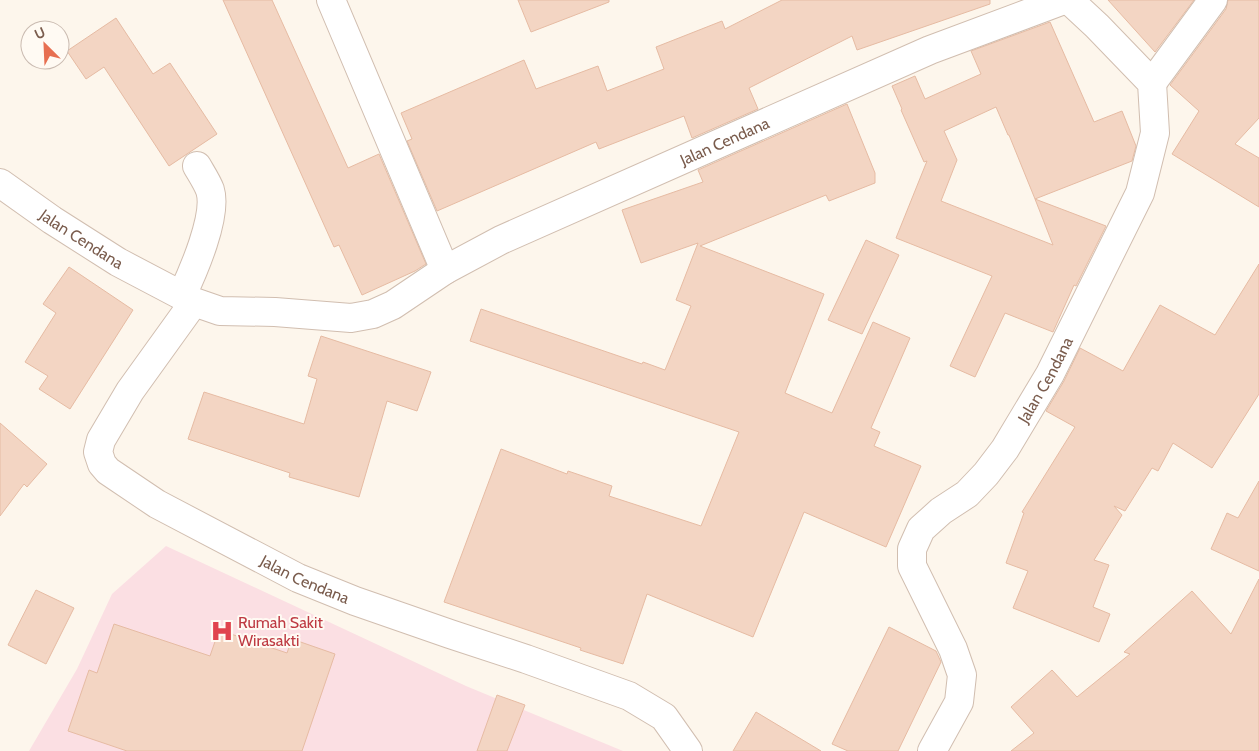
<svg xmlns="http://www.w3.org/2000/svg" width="1259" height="751" font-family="Cabin,sans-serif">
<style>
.medical{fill:#fbdfe3}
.building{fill:#f3d5c3;stroke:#e6bba3}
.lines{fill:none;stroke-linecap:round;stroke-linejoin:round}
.street-casing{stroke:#d1beb0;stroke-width:30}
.street{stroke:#fff;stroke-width:28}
.labels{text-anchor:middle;stroke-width:4;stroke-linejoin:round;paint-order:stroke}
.street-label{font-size:16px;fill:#7a5c4d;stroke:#fffaf3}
.health-label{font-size:16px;fill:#be3a42;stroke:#fffaf3;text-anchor:start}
</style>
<rect width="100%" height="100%" fill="#fdf6ec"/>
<!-- medical -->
<polygon class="medical" points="166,546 466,686 623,751 29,751 77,669 112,594"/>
<!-- building -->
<g class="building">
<polygon points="223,0 272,0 348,168 379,154 426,264 415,271 362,295 339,245 334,247"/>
<polygon points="518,0 609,0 609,2 531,32"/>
<polygon points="782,0 990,0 990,4 857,50 852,36 749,88 758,109 692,138 684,116 599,149 596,142 437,211 407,141 412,139 401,113 524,60 536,89 598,66 607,91 664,69 656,47 722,21 725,29"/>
<polygon points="1108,0 1194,0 1155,52"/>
<polygon points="1228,0 1259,0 1259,118 1235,144 1259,158 1259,207 1172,154 1199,111 1170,85 1226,9"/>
<polygon points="116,18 153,74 170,63 217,134 169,166 104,67 86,79 67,51"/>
<polygon points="1050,22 1094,122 1122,111 1136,146 1132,161 1035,199 1009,135 1008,135 996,107 944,131 957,160 941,201 1053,245 1035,199 1106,226 1076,286 1074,285 1053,332 1005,313 975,377 950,366 992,276 896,238 927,161 924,162 901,110 902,109 892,86 915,76 925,99 981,74 971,51"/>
<polygon points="847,104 875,173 875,183 829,201 826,195 700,246 824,294 785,393 832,413 873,322 910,338 871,428 880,432 874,446 921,466 886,547 804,512 753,637 647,594 623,664 580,650 581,648 444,602 501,449 567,474 568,471 612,486 609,496 701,526 739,432 470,341 481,309 642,364 643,362 665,370 691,306 676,300 698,243 641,263 622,210 703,182 698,170"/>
<polygon points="866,240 899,255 862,334 828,320"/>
<polygon points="1259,264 1259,394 1212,468 1173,443 1158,471 1152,468 1125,511 1114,506 1122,515 1094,560 1109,565 1093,607 1110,614 1099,642 1013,608 1028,571 1006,563 1024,513 1022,512 1075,427 1046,411 1064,381 1080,348 1123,371 1160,305 1215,335"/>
<polygon points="69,267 133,310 70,409 39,389 48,376 25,362 56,313 43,304"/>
<polygon points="321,336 431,372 417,411 387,401 359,497 289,477 290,473 188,439 204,392 304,424 317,379 308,376"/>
<polygon points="0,423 47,464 27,487 24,484 0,516"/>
<polygon points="1259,481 1259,571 1211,549 1227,513 1238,518"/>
<polygon points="1259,579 1259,751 1011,751 1034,733 1011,707 1052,670 1077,697 1130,654 1124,652 1192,591 1231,634"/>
<polygon points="36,590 74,608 46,664 8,645"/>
<polygon points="114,624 210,656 219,630 287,653 292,639 335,654 302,751 127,751 68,731 89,670 97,673"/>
<polygon points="889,627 936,651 941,662 898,751 848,751 832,744"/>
<polygon points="497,695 525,705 507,751 477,751"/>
<polygon points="756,712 821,751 733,751"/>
</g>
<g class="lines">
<defs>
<g id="street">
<path id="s1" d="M331,0l114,270 56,-30 429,-190 134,-50"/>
<polyline points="1152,83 1213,0"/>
<path id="s2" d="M0,183l52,37 66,42 76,40 26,9 55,1 76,6 22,-4 20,-9 52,-35"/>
<path d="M182,295c11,-23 36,-80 28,-105 -3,-8 -9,-17 -13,-24"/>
<path id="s3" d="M194,302l-64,89 -29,49 -3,12 4,12 6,7 49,33 141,74 57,23 95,33 76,25 103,37 35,21 24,34"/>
<path id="s4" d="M932,751l27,-49 3,-27 -9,-26 -41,-83v-17l9,-20 20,-18 26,-17 19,-20 19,-25 45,-75 90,-181 15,-60 -3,-50 -55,-57 -28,-26"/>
</g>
</defs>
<!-- street casing -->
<use href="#street" class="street-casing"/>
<!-- street -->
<use href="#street" class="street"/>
</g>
<!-- icons -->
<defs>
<symbol id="hospital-bare" viewBox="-9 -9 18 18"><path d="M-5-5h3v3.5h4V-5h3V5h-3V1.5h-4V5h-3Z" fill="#e0444e" stroke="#fffaf3" stroke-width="2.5" paint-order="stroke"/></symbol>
</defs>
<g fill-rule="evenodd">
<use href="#hospital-bare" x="206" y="615" width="32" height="32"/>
</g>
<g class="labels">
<!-- street labels -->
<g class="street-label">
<text dy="6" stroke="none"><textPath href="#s1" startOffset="601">Jalan Cendana</textPath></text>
<text dy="6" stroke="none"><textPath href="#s2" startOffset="99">Jalan Cendana</textPath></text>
<text dy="6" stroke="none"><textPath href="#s4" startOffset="439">Jalan Cendana</textPath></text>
<text dy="6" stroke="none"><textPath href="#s3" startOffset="426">Jalan Cendana</textPath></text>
</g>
<!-- health labels -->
<g class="health-label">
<text x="238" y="628">Rumah Sakit<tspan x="238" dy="18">Wirasakti</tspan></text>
</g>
</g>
<!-- north arrow -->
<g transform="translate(45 45) rotate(336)"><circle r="24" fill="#fffaf3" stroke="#cabbb1"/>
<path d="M0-4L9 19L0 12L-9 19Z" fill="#e76f51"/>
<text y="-8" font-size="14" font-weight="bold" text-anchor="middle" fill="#7a5c4d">U</text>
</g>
</svg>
